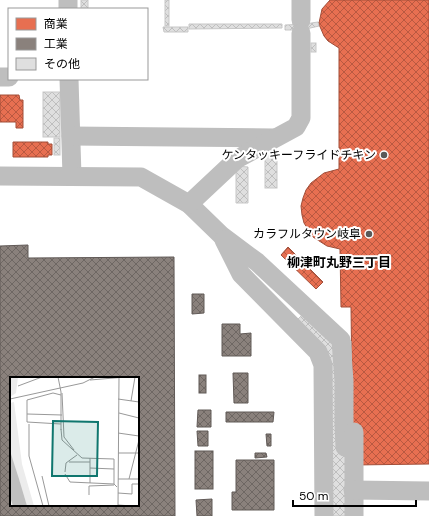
<svg xmlns="http://www.w3.org/2000/svg" width="429" height="516" font-family="'DM Sans','Noto Sans JP',sans-serif">
<style>
.shops{fill:url(#shops-cross-hatch);stroke:#a24e39}
.industry{fill:url(#industry-cross-hatch);stroke:#615a57;fill-rule:evenodd}
.building{fill:url(#building-cross-hatch);stroke:#c7c7c7}
.lines{fill:none;stroke-linecap:round;stroke-linejoin:round}
.minor{stroke:#bebebe;stroke-width:19}
.poi-dot{fill:#595959;stroke:#fff;stroke-width:1.5}
.labels{text-anchor:middle;stroke-width:4;stroke-linejoin:round;paint-order:stroke}
.poi-label{font-size:12px;fill:#000;stroke:#fff;text-anchor:end}
.neighbourhood-label{font-size:13px;font-weight:bold;fill:#000;stroke:#fff}
.inset-road{fill:none;stroke:#999;stroke-width:1}
.view{fill:#0f766e;fill-opacity:0.15;stroke:#0f766e;stroke-width:2}
.inset-edge{fill:none;stroke:#000;stroke-width:2}
</style>
<defs>
<pattern id="shops-cross-hatch" width="8" height="8" patternUnits="userSpaceOnUse"><rect width="8" height="8" fill="#e76f51"/><path d="M0 0l8 8M0 8l8-8" fill="none" stroke="#b95941"/></pattern>
<pattern id="industry-cross-hatch" width="8" height="8" patternUnits="userSpaceOnUse"><rect width="8" height="8" fill="#8a817c"/><path d="M0 0l8 8M0 8l8-8" fill="none" stroke="#6e6763"/></pattern>
<pattern id="building-cross-hatch" width="8" height="8" patternUnits="userSpaceOnUse"><rect width="8" height="8" fill="#dfdfdf"/><path d="M0 0l8 8M0 8l8-8" fill="none" stroke="#bebebe"/></pattern>
</defs>
<rect width="100%" height="100%" fill="#fff"/>
<!-- shops -->
<g class="shops">
<polygon points="330,0 429,0 429,464 353,465 351,307 341,307 340,249 327,246 313,237 304,223 302,215 301,206 303,198 306,190 311,183 324,173 339,169 339,48 328,41 324,36 318,22 319,23 322,9"/>
<polygon points="0,95 19,95 20,100 23,100 23,128 16,128 16,122 0,122"/>
<polygon points="13,142 48,142 48,144 52,144 52,155 48,155 48,157 13,157"/>
<polygon points="288,247 323,282 316,289 281,255"/>
</g>
<!-- industry -->
<g class="industry">
<path d="M28,245v13l146,-1 1,259h-175v-270zM11,378h127v127h-127z"/>
<polygon points="192,294 204,294 204,313 192,314"/>
<polygon points="222,324 240,324 240,334 251,333 251,356 222,356"/>
<polygon points="233,373 248,373 248,403 234,403"/>
<rect x="199" y="375" width="7" height="18"/>
<polygon points="198,410 211,410 211,427 197,427"/>
<polygon points="226,412 274,412 273,422 226,422"/>
<polygon points="197,431 208,431 208,446 198,446"/>
<polygon points="266,434 271,434 271,446 267,446"/>
<rect x="195" y="451" width="18" height="38"/>
<polygon points="255,453 266,453 267,457 255,458"/>
<polygon points="236,460 274,460 274,510 232,510 232,492 236,492"/>
<polygon points="212,499 212,516 197,516 196,500"/>
</g>
<!-- building -->
<g class="building">
<rect x="81" y="0" width="7" height="9"/>
<rect x="165" y="0" width="4" height="26"/>
<polygon points="318,22 319,26 306,29 305,24"/>
<polygon points="189,24 282,24 282,28 189,29"/>
<polygon points="308,24 308,30 285,30 285,25"/>
<polygon points="163,27 188,27 188,32 164,32"/>
<rect x="311" y="43" width="5" height="9"/>
<rect x="43" y="92" width="17" height="45"/>
<rect x="54" y="138" width="6" height="17"/>
<rect x="265" y="151" width="12" height="37"/>
<polygon points="236,166 248,167 248,203 236,203"/>
<polygon points="313,304 351,341 353,465 356,516 326,516 325,367 295,322"/>
</g>
<g class="lines">
<!-- minor -->
<g class="minor">
<polyline points="68,0 68,9"/>
<polyline points="301,20 301,0"/>
<polyline points="0,77 9,77"/>
<polyline points="69,79 72,176"/>
<polyline points="71,136 274,138"/>
<polyline points="0,176 141,177 189,204 222,236 257,262 341,340 344,381 344,424 345,447"/>
<polyline points="189,204 237,159 296,127 301,118 301,33"/>
<polyline points="224,240 241,274 318,352 323,365 324,516"/>
<polyline points="354,432 354,516"/>
<polyline points="353,490 429,491"/>
</g>
</g>
<!-- markers -->
<g class="poi-dot">
<circle cx="384" cy="155" r="4"/>
<circle cx="369" cy="234" r="4"/>
</g>
<g class="labels">
<!-- poi labels -->
<g class="poi-label">
<text x="376" y="159">ケンタッキーフライドチキン</text>
<text x="361" y="238">カラフルタウン岐阜</text>
</g>
<!-- neighbourhood labels -->
<g class="neighbourhood-label">
<text x="339" y="267">柳津町丸野三丁目</text>
</g>
</g>
<!-- overview -->
<g transform="translate(10 377)">
<rect width="129" height="129" fill="#fff"/>
<path d="M0,0h8l-2,16 -6,4zM4,25l8,62 12,42h-24v-103z" fill="#ececec"/>
<path d="M0,74l9,28 8,27h-14l-3,-9z" fill="#bfbfbf"/>
<path class="inset-road" d="M48,0l3,15v38M80,3l36,-3M8,9l24,-9M52,16l2,44 10,13M51,18l-8,-2 -26,7v22l34,2M0,22l73,-16 12,-6M108,22l21,3M121,24l4,-24M109,36l20,5M17,37l35,1M19,47v32l14,50M51,52l1,11 20,18 32,1v25l3,3M108,56l21,3M108,76h21M80,81v25M59,85h21M80,91l24,1M55,95l1,-9 11,-8M55,97l5,8 44,2M32,99l7,30M108,102h21M119,102l10,-39M108,116l14,1v-10h7M79,118v-9l25,-1M108,128l14,1M108,129l1,-129"/>
<path class="view" d="M43,44l45,1 -1,54h-45z"/>
<rect width="129" height="129" class="inset-edge"/>
</g>
<!-- legend -->
<rect x="8" y="8" width="140" height="72" fill="#ffffff" stroke="#999999"/>
<rect x="16" y="18" width="20" height="12" fill="#e76f51" stroke="#999999"/>
<text x="44" y="28" font-size="12" fill="#000000">商業</text>
<rect x="16" y="38" width="20" height="12" fill="#8a817c" stroke="#999999"/>
<text x="44" y="48" font-size="12" fill="#000000">工業</text>
<rect x="16" y="58" width="20" height="12" fill="#dfdfdf" stroke="#999999"/>
<text x="44" y="68" font-size="12" fill="#000000">その他</text>
<!-- scale -->
<path d="M293 500v6h123v-6" fill="none" stroke="#000000" stroke-width="2"/>
<text x="299" y="500" font-size="12" fill="#000000" stroke="#ffffff" stroke-width="3" paint-order="stroke">50 m</text>
</svg>
